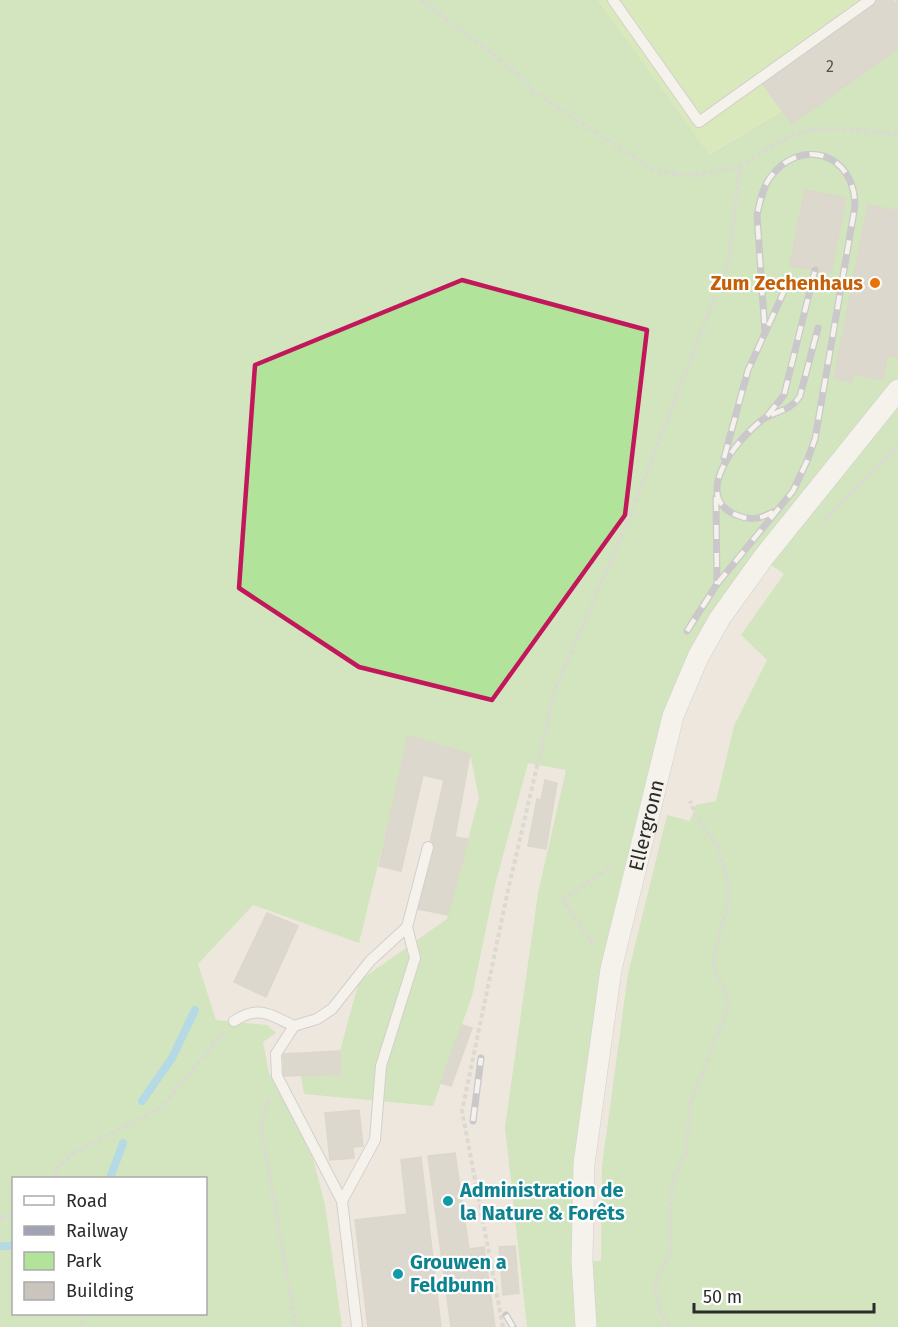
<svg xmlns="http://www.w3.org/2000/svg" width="898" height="1327" font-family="'Fira Sans',sans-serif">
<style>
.green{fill:#b1e39a;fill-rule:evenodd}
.pitch{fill:#c4eb96}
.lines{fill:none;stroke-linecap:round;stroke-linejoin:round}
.stream{stroke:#71c9ef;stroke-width:8}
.building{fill:#c9c5bc;stroke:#c9c3b7;stroke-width:1.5}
.service-casing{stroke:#b1b3bf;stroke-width:12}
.minor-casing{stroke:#b1b3bf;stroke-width:22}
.path{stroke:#c8c8c8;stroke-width:4;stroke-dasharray:4.5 3;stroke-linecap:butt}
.service{stroke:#fff;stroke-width:10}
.minor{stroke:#fff;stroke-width:21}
.rail-casing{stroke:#a0a2b5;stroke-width:7}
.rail{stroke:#fff;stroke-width:4.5;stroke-dasharray:14;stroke-linecap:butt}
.marked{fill:none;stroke:#c2185b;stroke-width:4.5;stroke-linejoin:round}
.food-dot{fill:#e8710a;stroke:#fff;stroke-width:2}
.culture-dot{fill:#0f9aa8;stroke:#fff;stroke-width:2}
.labels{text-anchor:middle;stroke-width:4.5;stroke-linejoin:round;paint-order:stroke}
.number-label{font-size:16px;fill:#52524f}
.food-label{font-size:20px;font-weight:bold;fill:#c56008;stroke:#fff;text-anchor:end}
.street-label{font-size:20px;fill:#2b2b2b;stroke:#fff}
.culture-label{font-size:20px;font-weight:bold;fill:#0d838f;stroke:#fff;text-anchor:start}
</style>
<rect width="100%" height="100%" fill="#ede7dd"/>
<!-- green -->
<path class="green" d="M0,0h598l112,154 72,-43 10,13 106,-76v1279h-371l-22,-200 33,-234 28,-123 -38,-7 -33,122 -23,111 -39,110 -129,-12 -3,-18 40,-3 -1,-22 19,-70 88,-62 1,-4 31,-117 -9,-44 -61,-18 -50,207 -106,-38 -55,59 18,56 51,5 9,8 -13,9 6,31 43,82 13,50 17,122h-342zM763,559l21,15 -43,61 26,25 -33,66 -18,75 -20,4 -6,16 -23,-6 -39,159 -26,192 -1,95h-18l28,-292 87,-312zM14,1178h192v136h-192z"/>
<!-- pitch -->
<polygon class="pitch" points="598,0 898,0 898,48 792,124 782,111 709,154"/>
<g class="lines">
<!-- stream -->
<g class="stream">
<polyline points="142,1101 172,1058 195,1010"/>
<polyline points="110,1178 123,1143"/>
<polyline points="0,1246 14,1246"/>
</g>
</g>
<!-- building -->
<g class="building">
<polygon points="878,0 892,0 894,4 898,1 898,48 792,124 762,83"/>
<polygon points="805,190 846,198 831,273 790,266"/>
<polygon points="868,205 898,211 898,357 887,356 883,380 853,374 852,382 834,378"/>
<polygon points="408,736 470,754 455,837 432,833 444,780 423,775 401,871 379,866"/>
<polygon points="545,780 557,783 546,849 528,846 537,799 541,800"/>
<polygon points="432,833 468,839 448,915 417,909"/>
<polygon points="267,913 298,926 266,997 234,982"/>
<polygon points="462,1025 472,1028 451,1086 441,1083"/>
<polygon points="340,1051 341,1074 284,1076 283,1054"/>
<polygon points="359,1110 363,1146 353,1147 354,1158 330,1160 325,1113"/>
<polygon points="455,1153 469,1249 484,1247 495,1327 451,1327 428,1156"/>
<polygon points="421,1157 441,1327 368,1327 355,1220 407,1214 401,1160"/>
<polygon points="515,1246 519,1293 503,1295 499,1247"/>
</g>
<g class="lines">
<defs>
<g id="service">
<polyline points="613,0 699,122 870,0"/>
<polyline points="407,927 428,847"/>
<path d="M234,1021c25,-16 35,-7 60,5l-18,28 1,22 65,125 15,126"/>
<polyline points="294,1026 317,1019 332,1009 370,961 407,927 415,958 381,1066 375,1140 342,1201"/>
</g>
<g id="minor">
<path id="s1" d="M586,1327l-4,-66 2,-97 27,-195 62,-253 25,-59 22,-39 43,-60 135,-168"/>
</g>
</defs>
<!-- service casing -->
<use href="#service" class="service-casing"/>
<!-- minor casing -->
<use href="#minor" class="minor-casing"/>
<!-- path -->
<g class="path">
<polyline points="421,0 516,72 533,91 653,170 688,176 740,167"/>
<polyline points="823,522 898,446"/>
<polyline points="593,944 563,900 613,865"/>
<polyline points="269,1100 261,1126 296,1327"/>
<polyline points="55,1178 57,1168 73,1153 161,1108 224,1032"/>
<polyline points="0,1218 14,1214"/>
<polyline points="78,1314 85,1327"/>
<path d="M503,1327l-41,-216 46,-221 47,-201 71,-163 102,-263 12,-96c65,-48 82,-40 158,-33"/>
<polyline points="669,1327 660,1311 655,1290 658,1275 671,1251 670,1206 674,1177 686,1152 690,1104 728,1007 724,989 715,972 714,955 729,901 727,876 716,843 698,820 690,801"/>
</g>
<!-- service -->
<use href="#service" class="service"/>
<!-- minor -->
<use href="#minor" class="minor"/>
<defs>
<g id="rail">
<polyline points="767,416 784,395 815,270"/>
<polyline points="724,458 748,370 786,287"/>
<polyline points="716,497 717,584"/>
<path d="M773,512c-10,5 -19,9 -31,5 -55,-16 -6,-77 20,-97 14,-10 28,-8 38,-24l18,-68"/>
<path d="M687,631l30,-47 76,-93 14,-30 8,-22 40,-233c0,-53 -55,-71 -86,-27 -7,11 -9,23 -12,36l8,118"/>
<polyline points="473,1121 481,1058"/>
<polyline points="506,1315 513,1327"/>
</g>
</defs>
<!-- rail casing -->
<use href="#rail" class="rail-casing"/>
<!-- rail -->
<use href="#rail" class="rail"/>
</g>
<!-- marked area -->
<path d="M0 0H898V1327H0ZM462,280l185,50 -22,185 -133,185 -133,-33 -120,-79 16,-223z" fill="#ede7dd" fill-opacity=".55" fill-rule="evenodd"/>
<path class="marked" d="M462,280l185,50 -22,185 -133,185 -133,-33 -120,-79 16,-223z"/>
<!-- markers -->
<circle class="food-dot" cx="875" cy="283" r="6"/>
<g class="culture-dot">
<circle cx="448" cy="1201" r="6"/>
<circle cx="398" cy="1274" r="6"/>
</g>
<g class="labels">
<!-- number labels -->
<g class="number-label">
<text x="830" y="72">2</text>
</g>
<!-- food labels -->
<g class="food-label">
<text x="863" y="290">Zum Zechenhaus</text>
</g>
<!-- street labels -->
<g class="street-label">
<text dy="7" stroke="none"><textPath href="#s1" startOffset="508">Ellergronn</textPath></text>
</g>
<!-- culture labels -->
<g class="culture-label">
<text x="460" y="1197">Administration de<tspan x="460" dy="23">la Nature &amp; Forêts</tspan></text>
<text x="410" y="1269">Grouwen a<tspan x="410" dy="23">Feldbunn</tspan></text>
</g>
</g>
<!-- legend -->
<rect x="12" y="1177" width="195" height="138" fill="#ffffff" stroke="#aaaaaa" stroke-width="1.5"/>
<rect x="24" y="1196" width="30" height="9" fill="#ffffff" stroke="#aaaaaa" stroke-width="1.5"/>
<text x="66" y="1207" font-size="18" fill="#2b2b2b">Road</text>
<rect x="24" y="1226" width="30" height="9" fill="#a0a2b5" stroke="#aaaaaa" stroke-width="1.5"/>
<text x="66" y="1237" font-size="18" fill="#2b2b2b">Railway</text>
<rect x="24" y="1252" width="30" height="18" fill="#b1e39a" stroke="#aaaaaa" stroke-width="1.5"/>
<text x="66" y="1267" font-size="18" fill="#2b2b2b">Park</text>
<rect x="24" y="1282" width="30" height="18" fill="#c9c5bc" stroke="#aaaaaa" stroke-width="1.5"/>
<text x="66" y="1297" font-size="18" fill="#2b2b2b">Building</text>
<!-- scale -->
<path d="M694 1303v9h180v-9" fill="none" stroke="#2b2b2b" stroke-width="3"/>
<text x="703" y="1303" font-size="18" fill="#2b2b2b" stroke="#ffffff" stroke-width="4.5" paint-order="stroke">50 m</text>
</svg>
